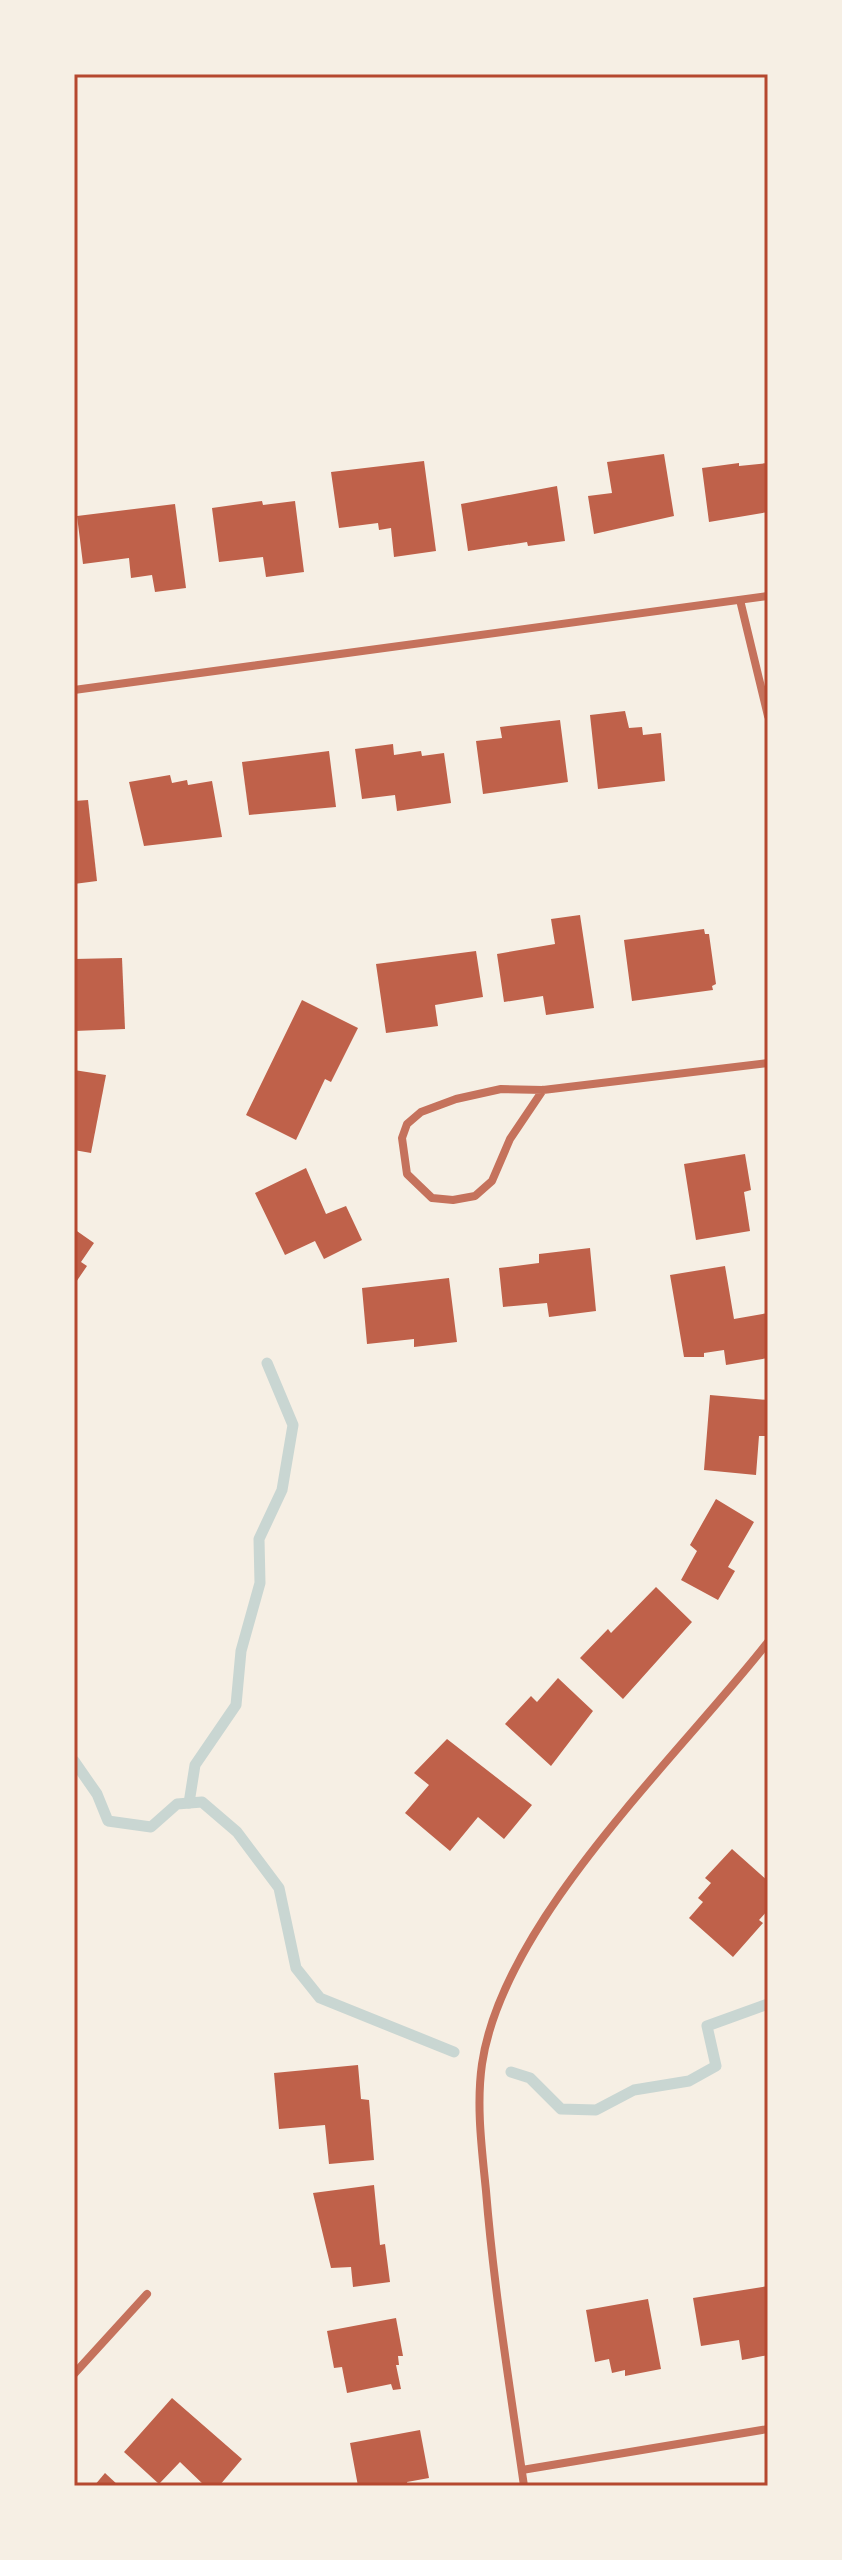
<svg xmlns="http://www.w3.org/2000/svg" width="842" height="2560" font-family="'IBM Plex Serif',serif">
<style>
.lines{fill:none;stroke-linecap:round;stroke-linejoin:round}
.stream{stroke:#c9d6d2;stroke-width:11}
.building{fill:#bf614a}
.minor{stroke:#c5725c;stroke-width:8}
.neatline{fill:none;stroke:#b5482f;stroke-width:3}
</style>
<rect width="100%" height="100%" fill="#f6efe4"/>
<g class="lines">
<!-- stream -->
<g class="stream">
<polyline points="74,1761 97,1794 108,1821 151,1827 177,1804 202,1802 237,1832 279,1888 296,1968 320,1998 454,2052"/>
<polyline points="189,1803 195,1765 236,1705 241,1651 260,1583 259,1539 282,1490 293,1425 267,1363"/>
<polyline points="511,2072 530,2078 561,2109 596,2110 634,2090 689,2081 716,2066 707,2026 768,2004"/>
</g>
</g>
<!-- building -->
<g class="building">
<polygon points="664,454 674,516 594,534 588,496 612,493 607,462"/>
<polygon points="424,461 436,551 394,557 391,528 379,530 378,523 339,528 331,472"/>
<polygon points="739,463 739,466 768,463 768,512 709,522 702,468"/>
<polygon points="557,486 565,541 528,546 527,542 468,551 461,504"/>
<polygon points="262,501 263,505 295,501 304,572 266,577 263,557 219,562 212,508"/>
<polygon points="175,504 186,588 155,592 152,575 131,578 129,558 83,564 77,516"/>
<polygon points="625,711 629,728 642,727 643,735 661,733 665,781 598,789 590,715"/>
<polygon points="560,720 568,782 483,794 476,741 502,738 500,727"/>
<polygon points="393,744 394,755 421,751 422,756 444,753 451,803 397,811 395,795 362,799 355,749"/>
<polygon points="329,751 336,807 249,815 242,762"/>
<polygon points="170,775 172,783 187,780 188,785 212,781 222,837 144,846 129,782"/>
<polygon points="88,800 97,881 74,884 74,801"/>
<polygon points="580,915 594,1008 546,1015 543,996 504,1002 497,954 555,944 551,919"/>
<polygon points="704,929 705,934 709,934 716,984 712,986 713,990 632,1001 624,940"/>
<polygon points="476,951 483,997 435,1005 438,1026 386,1033 376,964"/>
<polygon points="122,958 125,1029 74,1031 74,959"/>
<polygon points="302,1000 358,1028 331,1082 325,1079 296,1140 246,1115"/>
<polygon points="74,1070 106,1075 91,1153 74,1150"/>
<polygon points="745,1154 751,1190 744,1192 750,1231 696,1240 684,1164"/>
<polygon points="306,1168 326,1214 346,1206 362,1240 324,1259 315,1241 285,1255 255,1193"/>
<polygon points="74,1229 94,1243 81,1262 87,1266 74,1285"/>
<polygon points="590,1248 596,1311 549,1317 547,1303 503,1307 499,1268 539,1263 539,1254"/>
<polygon points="725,1266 734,1319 768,1313 768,1358 726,1365 724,1350 704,1353 704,1357 684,1357 670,1275"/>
<polygon points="449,1278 457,1342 414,1347 414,1339 367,1344 362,1288"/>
<polygon points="710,1395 768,1400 768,1436 759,1436 756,1475 704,1470"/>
<polygon points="716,1499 754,1522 728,1567 735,1571 718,1600 681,1580 697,1551 690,1545"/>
<polygon points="656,1587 692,1622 623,1699 580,1658 608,1629 611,1633"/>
<polygon points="558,1678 593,1711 551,1766 505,1724 531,1696 537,1702"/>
<polygon points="447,1739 532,1805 504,1839 478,1817 450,1851 405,1813 429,1785 414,1773"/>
<polygon points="732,1849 768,1881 768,1910 759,1920 763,1923 733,1957 689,1918 703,1902 698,1898 711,1883 705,1878"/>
<polygon points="358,2065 361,2099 369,2100 374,2160 329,2164 325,2125 279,2129 274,2073"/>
<polygon points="374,2185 380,2245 385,2244 390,2282 353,2287 351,2267 331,2268 313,2193"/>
<polygon points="768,2286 768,2355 742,2360 739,2340 701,2346 693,2298"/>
<polygon points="648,2299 661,2369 625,2376 625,2370 612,2373 609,2359 595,2362 586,2310"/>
<polygon points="396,2318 403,2356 398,2356 399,2365 396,2365 401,2389 393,2390 391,2384 347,2393 342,2367 334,2368 327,2331"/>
<polygon points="172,2398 242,2459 219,2486 205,2486 180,2462 159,2484 124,2452"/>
<polygon points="420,2430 429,2478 407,2482 408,2486 358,2486 350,2443"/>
<polygon points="105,2473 119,2486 94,2486"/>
</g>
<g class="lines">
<!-- minor -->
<g class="minor">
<polyline points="740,600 768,716"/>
<polyline points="74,690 768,596"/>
<polyline points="543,1090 510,1139 492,1181 475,1196 453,1200 432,1198 407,1174 402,1138 407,1124 421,1112 456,1099 501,1089 543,1090 768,1063"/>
<polyline points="74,2374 147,2294"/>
<polyline points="522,2470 768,2429"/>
<path d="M524,2486c-14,-98 -30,-196 -38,-295 -4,-41 -10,-85 -4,-127 21,-144 197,-308 286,-422"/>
</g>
</g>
<!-- border -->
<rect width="842" height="2560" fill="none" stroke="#f6efe4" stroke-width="152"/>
<rect x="76" y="76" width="690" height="2408" class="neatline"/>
</svg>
